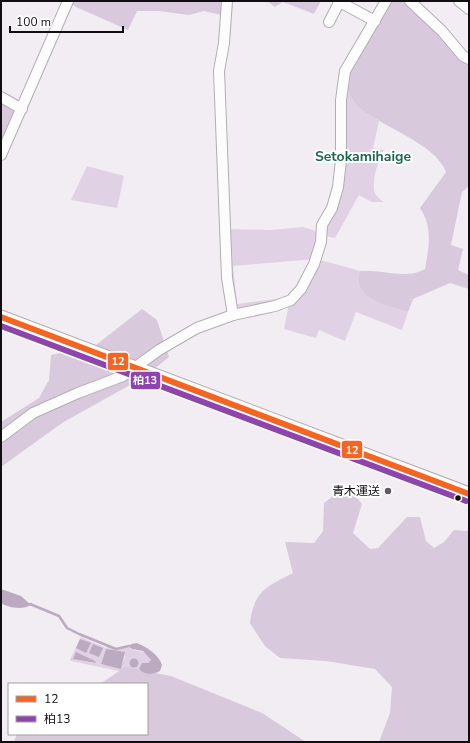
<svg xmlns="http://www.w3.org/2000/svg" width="470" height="743" font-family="'Nunito Sans','Noto Sans JP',sans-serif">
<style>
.green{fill:#e0d2e4;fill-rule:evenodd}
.forest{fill:#d8cadc}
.water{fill:#bbaac0}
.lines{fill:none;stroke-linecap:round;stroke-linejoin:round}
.stream{stroke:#bbaac0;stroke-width:2.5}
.minor-casing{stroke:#b1aeb2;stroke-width:12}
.major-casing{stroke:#b1aeb2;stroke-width:15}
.minor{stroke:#fdfcfd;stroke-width:10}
.major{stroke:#fdfcfd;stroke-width:13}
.bus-1-casing{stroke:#fff;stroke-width:9}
.bus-2-casing{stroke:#fff;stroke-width:9}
.bus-1{stroke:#f26522;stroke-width:6}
.bus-2{stroke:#8e44ad;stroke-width:6}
.poi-dot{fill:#605c61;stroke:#fff;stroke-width:1.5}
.bus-dot{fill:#110e12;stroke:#fff;stroke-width:1.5}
.labels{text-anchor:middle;stroke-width:4;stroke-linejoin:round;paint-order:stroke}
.poi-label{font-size:12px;fill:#110e12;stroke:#fff;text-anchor:end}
.quarter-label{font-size:14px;font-weight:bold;fill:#1d664f;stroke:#fff}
.line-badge{stroke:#fff;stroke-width:1.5}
.badge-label{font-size:11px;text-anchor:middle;font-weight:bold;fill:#fff}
</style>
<rect width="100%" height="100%" fill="#f2edf3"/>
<!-- green -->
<g class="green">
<path d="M345,80l23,34 11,7 -6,27 11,2c-6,9 -14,36 -8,45 2,3 5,5 8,7h-12l-13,-7 -24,43 -10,-2 -2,-11 8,-11z"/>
<polygon points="87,166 124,176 117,208 71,200"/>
<polygon points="303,227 313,230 318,234 315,259 233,266 237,304 291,297 236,312 233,302 228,229 271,230"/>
<path d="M317,259l43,12c-10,28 28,35 48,41l-6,18 -46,-18 -11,29 -26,-11 -3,8 -32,-9 5,-26z"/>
<path d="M81,637l25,11 1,-2 11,4 10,-3c9,7 15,0 23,13l-3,4 -5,-1 -4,6 4,7 -72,-15 -1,-1zM106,649l11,3h7l1,4 -4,12 -20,-4zM76,653l19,10 -21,-4z"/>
</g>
<!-- forest -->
<g class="forest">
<polygon points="71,1 226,1 226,16 204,11 189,15 158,11 137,11 128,30 76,7 71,4"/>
<polygon points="267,1 321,1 314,14 283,2 275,7"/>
<path d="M390,1h15l64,62v123l-7,6 -11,53 12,4 -5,21 11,5v14l-19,-6 -37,16 -5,13c-20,-6 -58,-13 -48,-41 20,-2 46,9 65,-2 4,-22 8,-42 -5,-61l26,-36c-11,-30 -67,-45 -89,-67 -6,-6 -9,-17 -12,-25z"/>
<polygon points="1,99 18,109 1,151"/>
<polygon points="142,309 157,320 169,357 146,376 62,423 1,467 1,422 39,398 49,380 51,355 96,345"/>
<path d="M352,492l10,12 -9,29 17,16 8,-1 29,-31h13l6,24 8,7 10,-6 10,-12 15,1v211h-90l11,-29 2,-26 -17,-18 -49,-8 -46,-3 -15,-12 -15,-23c4,-32 16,-36 43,-50l-8,-31 29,1 9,-12 1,-28 13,-10z"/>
<polygon points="125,667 171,676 262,713 306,742 14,742 17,734 147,734 147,684 100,684"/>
</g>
<!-- water -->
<g class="water">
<path d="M1,589l20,7 10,9c-8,5 -23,3 -30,-2z"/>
<polygon points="80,639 91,643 86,653 76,648"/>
<path d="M137,643c10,4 22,12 25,22l-2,6c-8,4 -15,4 -21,-2l3,-6h6l3,-3 -8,-9 -11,-2 -3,-2 2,-3z"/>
<polygon points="93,644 103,648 99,657 89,653"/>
<polygon points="106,649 125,652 121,669 101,664"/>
<polygon points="76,652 95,661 96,663 73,659"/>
<circle cx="134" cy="663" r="4.5"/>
</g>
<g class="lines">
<!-- stream -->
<polyline class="stream" points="30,604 59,616 67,628 79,634 116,649 129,646"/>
<defs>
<g id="minor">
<polyline points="227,1 224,43 219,71 227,278 233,315"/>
<polyline points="338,1 375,21"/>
<polyline points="410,1 442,31 463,56 469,59"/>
<polyline points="459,1 469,9"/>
<polyline points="329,22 340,1"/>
<polyline points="1,97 22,109"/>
<polyline points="1,155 68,1"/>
<polyline points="1,437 33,413 78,393 123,376 159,350 197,328 233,315 275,306 291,300 301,289 314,264 321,242 322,225 332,208 338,187 341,160 341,100 345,71 386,1"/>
</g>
<polyline id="major" points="1,317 469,494"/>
</defs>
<!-- minor casing -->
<use href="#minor" class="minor-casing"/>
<!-- major casing -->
<use href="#major" class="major-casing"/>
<!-- minor -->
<use href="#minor" class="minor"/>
<!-- major -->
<use href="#major" class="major"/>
<defs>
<polyline id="bus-1" points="1,317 469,494"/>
<polyline id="bus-2" points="1,326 466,501"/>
</defs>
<!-- bus-1 casing -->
<use href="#bus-1" class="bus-1-casing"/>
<!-- bus-2 casing -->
<use href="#bus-2" class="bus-2-casing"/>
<!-- bus-1 -->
<use href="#bus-1" class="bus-1"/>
<!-- bus-2 -->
<use href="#bus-2" class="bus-2"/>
</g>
<!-- markers -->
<circle class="poi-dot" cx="388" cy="491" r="4"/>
<circle class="bus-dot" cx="458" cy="498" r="3.5"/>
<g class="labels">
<!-- poi labels -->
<g class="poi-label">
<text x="380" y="495">青木運送</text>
</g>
<!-- quarter labels -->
<g class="quarter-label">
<text x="363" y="161">Setokamihaige</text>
</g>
</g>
<g class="line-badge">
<rect x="107" y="352" width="22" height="19" rx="4" fill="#f26522"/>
<rect x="130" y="371" width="31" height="19" rx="4" fill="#8e44ad"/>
<rect x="341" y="440" width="22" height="19" rx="4" fill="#f26522"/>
</g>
<g class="badge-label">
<text x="118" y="365">12</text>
<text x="145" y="384">柏13</text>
<text x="352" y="454">12</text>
</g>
<!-- border -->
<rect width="470" height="743" fill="none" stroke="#110e12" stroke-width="4"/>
<!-- legend -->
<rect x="8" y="683" width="140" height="52" fill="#ffffff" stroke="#a09fa0"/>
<rect x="16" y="696" width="20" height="6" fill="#f26522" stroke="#a09fa0"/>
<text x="44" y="703" font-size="12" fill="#110e12">12</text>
<rect x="16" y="716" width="20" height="6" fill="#8e44ad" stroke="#a09fa0"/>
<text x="44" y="723" font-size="12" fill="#110e12">柏13</text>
<!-- scale -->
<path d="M10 26v6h113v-6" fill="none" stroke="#110e12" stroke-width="2"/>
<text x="16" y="26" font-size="12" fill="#110e12" stroke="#ffffff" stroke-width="3" paint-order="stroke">100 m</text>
</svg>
